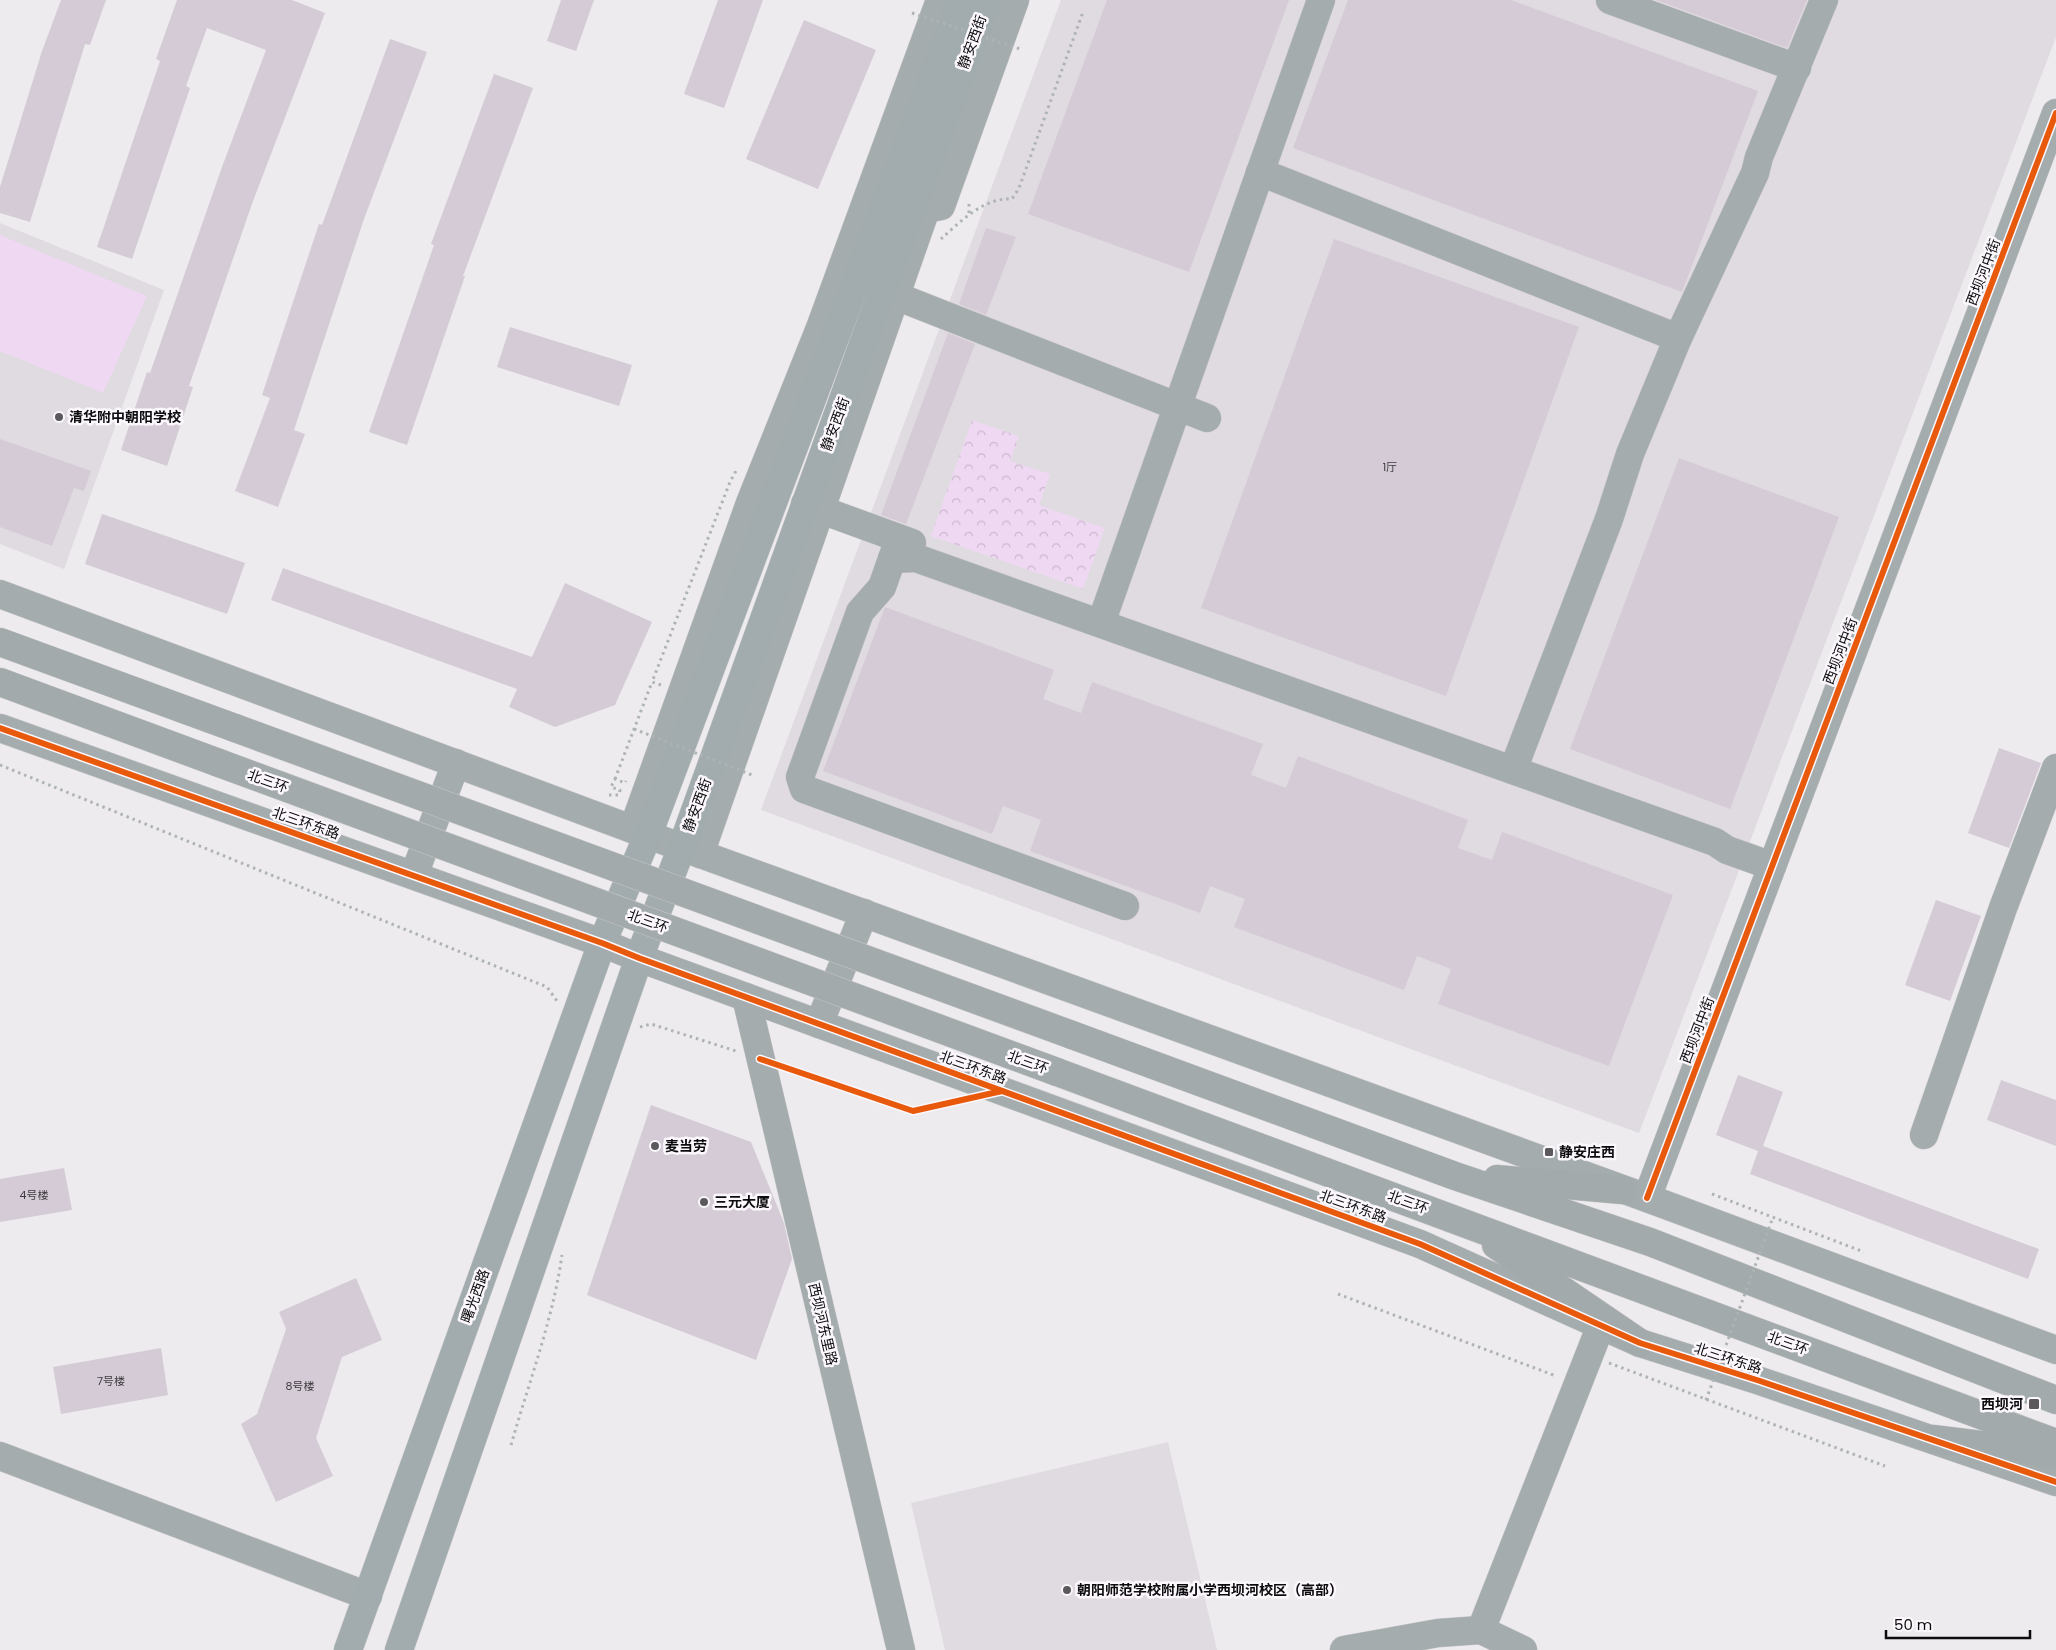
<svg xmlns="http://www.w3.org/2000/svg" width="2056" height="1650" font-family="Poppins,'Noto Sans SC',sans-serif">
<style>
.built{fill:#e0dae1}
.forest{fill:url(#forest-crowns)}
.pitch{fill:#eed8f2}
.building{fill:#d4cbd6}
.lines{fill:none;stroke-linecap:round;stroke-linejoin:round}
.minor-casing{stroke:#c9c8c9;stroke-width:29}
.major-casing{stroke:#c9c8c9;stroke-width:29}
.highway-casing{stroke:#c9c8c9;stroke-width:29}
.path{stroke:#aeb3b3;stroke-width:3;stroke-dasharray:2.5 4;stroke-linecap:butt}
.minor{stroke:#a4acad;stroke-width:28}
.major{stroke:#a2acae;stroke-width:28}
.highway{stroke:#a2aaab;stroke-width:28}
.highway-bridge-casing{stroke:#c9c8c9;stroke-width:29;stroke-linecap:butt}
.path-bridge{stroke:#aeb3b3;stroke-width:3;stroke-dasharray:2.5 4;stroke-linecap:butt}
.highway-bridge{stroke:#a2aaab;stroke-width:28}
.cycleway-casing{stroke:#fbf7fc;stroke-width:9}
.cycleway{stroke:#e8590c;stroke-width:6}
.poi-dot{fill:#5b595c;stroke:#fbf7fc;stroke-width:2}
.labels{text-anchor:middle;stroke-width:5;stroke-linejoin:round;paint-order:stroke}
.number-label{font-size:11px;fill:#3e3b3f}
.street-label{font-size:14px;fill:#0c0b0d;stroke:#fbf7fc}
.poi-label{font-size:14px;font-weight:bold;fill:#0c0b0d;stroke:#fbf7fc;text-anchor:start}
</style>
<defs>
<pattern id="forest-crowns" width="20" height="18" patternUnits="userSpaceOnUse" patternTransform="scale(1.25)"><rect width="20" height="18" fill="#eed8f2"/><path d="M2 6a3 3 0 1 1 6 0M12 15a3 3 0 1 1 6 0" fill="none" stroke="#cbb8ce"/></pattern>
</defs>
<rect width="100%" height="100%" fill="#edebee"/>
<!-- built -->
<g class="built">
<polygon points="1061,0 2056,0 2056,37 1639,1133 761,810"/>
<polygon points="0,223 164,290 64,569 0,544"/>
<polygon points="1168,1442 1217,1650 945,1650 911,1503"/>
</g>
<!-- forest -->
<polygon class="forest" points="972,420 1019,436 1010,461 1050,474 1039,505 1105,528 1083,589 931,536"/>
<!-- pitch -->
<polygon class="pitch" points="0,235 147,296 103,393 0,351"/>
<!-- building -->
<g class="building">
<polygon points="61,0 106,0 90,45 85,44 30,222 0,213 0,187 42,51"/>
<polygon points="177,0 292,0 325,13 253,201 189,386 193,387 167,466 121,450 147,372 150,373 222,167 266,50 207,28 186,86 190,88 132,259 97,247 160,61 156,59"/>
<polygon points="561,0 594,0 576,51 547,41"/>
<polygon points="718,0 763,0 724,108 684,94"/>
<polygon points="1107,0 1289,0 1189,272 1028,214"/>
<polygon points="1348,0 1511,0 1758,91 1682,292 1293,148"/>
<polygon points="1656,0 1807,0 1787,48"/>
<polygon points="804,20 876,50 818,189 746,159"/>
<polygon points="390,39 427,52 364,219 294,430 305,434 278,507 235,491 270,398 262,395 319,224 322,225"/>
<polygon points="494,74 533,88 463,276 465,276 407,445 369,432 434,245 431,244"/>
<polygon points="986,228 1016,237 986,315 959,304"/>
<polygon points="1334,239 1579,327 1446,696 1201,608"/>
<polygon points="510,327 632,365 619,406 497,367"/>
<polygon points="948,333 975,344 906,524 881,515"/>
<polygon points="0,439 91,471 84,491 74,488 52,546 0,527"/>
<polygon points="1679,458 1839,517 1730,809 1570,749"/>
<polygon points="102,514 245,563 227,614 85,564"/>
<polygon points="283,568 532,657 565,583 652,622 615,705 555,727 509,707 517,689 271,600"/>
<polygon points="885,607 1054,670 1043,699 1081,713 1092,682 1263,744 1251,775 1286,788 1298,756 1468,820 1458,848 1492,860 1502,832 1673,895 1609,1066 1438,1004 1451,969 1417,956 1404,990 1234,927 1245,899 1210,886 1200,913 1030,851 1041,820 1003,806 992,834 823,771"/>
<polygon points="1999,748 2041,763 2009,848 1968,833"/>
<polygon points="1936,900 1981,916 1950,1001 1905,985"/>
<polygon points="1738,1075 1783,1092 1763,1146 2039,1249 2028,1279 1750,1174 1758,1151 1716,1135"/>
<polygon points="2001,1080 2056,1100 2056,1146 1987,1120"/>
<polygon points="651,1105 751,1142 784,1223 792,1259 756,1360 587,1295"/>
<polygon points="64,1168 72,1210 0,1222 0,1179"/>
<polygon points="356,1278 382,1340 342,1357 316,1438 333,1476 276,1502 241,1424 257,1414 286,1329 279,1312"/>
<polygon points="161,1348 168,1395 61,1414 53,1367"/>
</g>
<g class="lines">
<defs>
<g id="minor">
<polyline points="1610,0 1797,68"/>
<polyline points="1260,172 1678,338"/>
<polyline points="883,291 1207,418"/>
<polyline points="805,504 912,543"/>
<polyline points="899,539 882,587 860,612 800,777 804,789 1125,906"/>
<polyline points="892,559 916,558 1715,842 1727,850 1772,866"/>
<polyline points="0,594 648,835 1647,1198 2056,1350"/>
<polyline points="1101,623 1321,0"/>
<polyline points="0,728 602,943 639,958 1420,1244 1640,1343 1760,1381 2056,1482"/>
<polyline points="1513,770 1609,519 1630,454 1678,338 1755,173 1759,157 1824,0"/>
<polyline points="633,829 750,503 820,328 940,0"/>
<polyline points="700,854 926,209 941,206 1015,0"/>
<polyline points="414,875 456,763"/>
<polyline points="746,997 901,1650"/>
<polyline points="819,1024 864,913"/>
<polyline points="1924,1135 2003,908 2056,768"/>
<polyline points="1647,1198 2056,113"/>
<polyline points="0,1456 368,1596"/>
<polyline points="1344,1650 1438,1633 1481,1630"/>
<polyline points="1523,1650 1481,1630 1601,1325"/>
</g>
<g id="major">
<polyline points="348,1650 602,943 648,835 962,0"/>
<polyline points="399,1650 639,958 682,847 987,0"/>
</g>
<g id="highway">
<polyline points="0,642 235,728"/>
<polyline points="0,682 219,763"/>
<polyline points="1072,1035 1455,1176 1650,1242 2056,1400"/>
<polyline points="1057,1072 2056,1443"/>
<polyline points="1497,1179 1622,1190"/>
<polyline points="1496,1245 1640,1343"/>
<polyline points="1933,1439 2056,1454"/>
</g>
</defs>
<!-- minor casing -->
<use href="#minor" class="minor-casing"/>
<!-- major casing -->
<use href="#major" class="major-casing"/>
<!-- highway casing -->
<use href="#highway" class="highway-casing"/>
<!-- path -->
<g class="path">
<polyline points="969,213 969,200"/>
<path d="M941,239c19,-17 43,-42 71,-40l7,-11 64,-176"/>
<polyline points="661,685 652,682 730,482 737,469"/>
<polyline points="0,765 547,987 557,1001"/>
<polyline points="615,779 652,682"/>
<polyline points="609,795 619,795 620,790 611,787 615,779 625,783 626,781"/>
<polyline points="640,1027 651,1024 736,1051"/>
<polyline points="1712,1194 1864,1252"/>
<polyline points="1338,1294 1556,1376"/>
<polyline points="1609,1363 1885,1466"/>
<path d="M511,1445c18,-63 42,-126 51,-190"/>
</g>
<!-- minor -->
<use href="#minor" class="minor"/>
<!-- major -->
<use href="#major" class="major"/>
<!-- highway -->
<use href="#highway" class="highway"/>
<defs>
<g id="highway-bridge">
<polyline points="235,728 1072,1035"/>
<polyline points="219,763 1057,1072"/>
</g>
</defs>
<!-- highway-bridge casing -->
<use href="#highway-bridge" class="highway-bridge-casing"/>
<!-- path-bridge -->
<g class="path-bridge">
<polyline points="912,13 1020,49"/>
<polyline points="634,729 752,775"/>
<polyline points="1706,1400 1773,1217"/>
</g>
<!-- highway-bridge -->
<use href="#highway-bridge" class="highway-bridge"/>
<defs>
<g id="cycleway">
<polyline points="0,728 602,943 639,958 1420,1244 1640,1343 1760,1381 2056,1482"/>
<polyline points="760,1059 913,1111 1002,1091"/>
<polyline points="1647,1198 2056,113"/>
</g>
</defs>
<!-- cycleway casing -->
<use href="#cycleway" class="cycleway-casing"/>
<!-- cycleway -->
<use href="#cycleway" class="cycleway"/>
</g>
<!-- markers -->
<g class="poi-dot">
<circle cx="59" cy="417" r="5"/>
<circle cx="655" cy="1146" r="5"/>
<rect x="1544" y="1147" width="10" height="10" rx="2.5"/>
<circle cx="704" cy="1202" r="5"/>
<rect x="2028" y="1398" width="12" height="12" rx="2.5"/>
<circle cx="1067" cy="1590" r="5"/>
</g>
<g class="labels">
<!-- number labels -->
<g class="number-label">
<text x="1390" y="471">1厅</text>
<text x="34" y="1199">4号楼</text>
<text x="111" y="1385">7号楼</text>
<text x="300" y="1390">8号楼</text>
</g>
<!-- street labels -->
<g class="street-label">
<text transform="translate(972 42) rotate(-70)" y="5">静安西街</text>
<text transform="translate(1983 272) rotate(-69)" y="5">西坝河中街</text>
<text transform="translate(835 424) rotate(-70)" y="5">静安西街</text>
<text transform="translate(1840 651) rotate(-69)" y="5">西坝河中街</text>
<text transform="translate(268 781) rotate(20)" y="5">北三环</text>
<text transform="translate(697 805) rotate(-70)" y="5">静安西街</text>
<text transform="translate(306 823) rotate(19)" y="5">北三环东路</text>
<text transform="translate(648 921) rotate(20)" y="5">北三环</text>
<text transform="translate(1697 1030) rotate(-69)" y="5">西坝河中街</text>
<text transform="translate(1028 1062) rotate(20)" y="5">北三环</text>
<text transform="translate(973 1067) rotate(20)" y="5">北三环东路</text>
<text transform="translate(1408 1202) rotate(20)" y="5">北三环</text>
<text transform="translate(1353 1206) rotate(20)" y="5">北三环东路</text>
<text transform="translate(475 1296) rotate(-70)" y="5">曙光西路</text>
<text transform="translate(823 1324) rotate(77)" y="5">西坝河东里路</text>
<text transform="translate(1788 1343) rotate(20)" y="5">北三环</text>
<text transform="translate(1728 1358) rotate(18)" y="5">北三环东路</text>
</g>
<!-- poi labels -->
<g class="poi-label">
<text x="69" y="422">清华附中朝阳学校</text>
<text x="665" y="1151">麦当劳</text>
<text x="1559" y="1157">静安庄西</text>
<text x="714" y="1207">三元大厦</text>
<text x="2023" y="1409" text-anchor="end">西坝河</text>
<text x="1077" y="1595">朝阳师范学校附属小学西坝河校区（高部）</text>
</g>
</g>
<!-- scale -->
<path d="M1886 1630v8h144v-8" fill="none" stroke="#0c0b0d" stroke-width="2.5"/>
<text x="1894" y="1630" font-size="15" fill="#0c0b0d" stroke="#fbf7fc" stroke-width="4" paint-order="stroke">50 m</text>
</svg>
